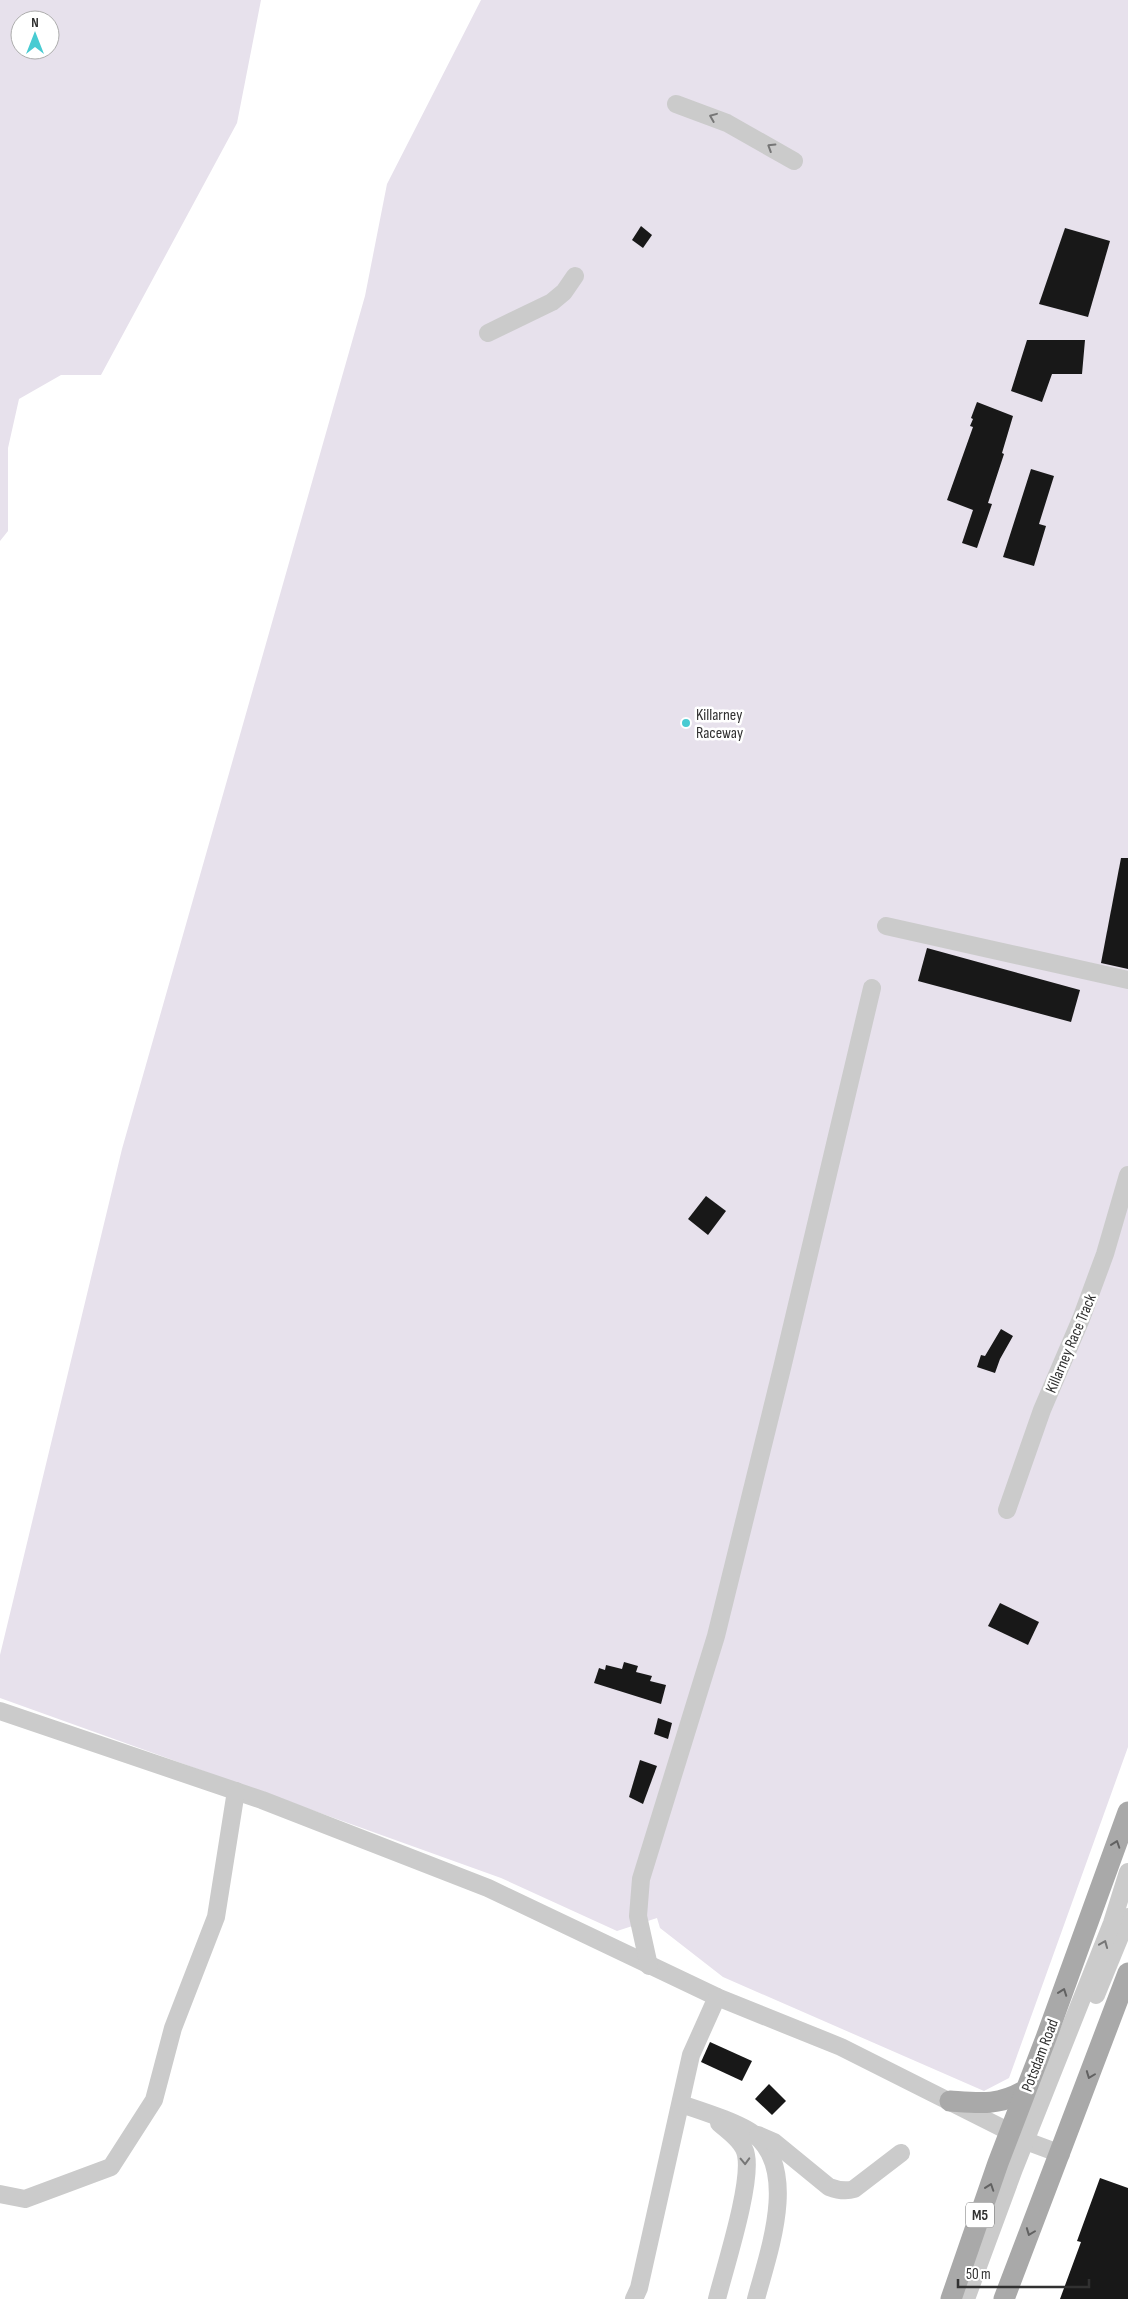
<svg xmlns="http://www.w3.org/2000/svg" width="1128" height="2299" font-family="'Sofia Sans Condensed',sans-serif">
<style>
.green{fill:#e7e1ec;fill-rule:evenodd}
.building{fill:#181818}
.lines{fill:none;stroke-linecap:round;stroke-linejoin:round}
.minor{stroke:#cbcbcb;stroke-width:18}
.major{stroke:#a9a9a9;stroke-width:21}
.oneway{stroke:#767676}
.oneway2{stroke:#616161}
.poi-dot{fill:#48cbd2;stroke:#fff;stroke-width:2}
.labels{text-anchor:middle;stroke-width:5;stroke-linejoin:round;paint-order:stroke}
.shield{fill:#fff;stroke:#6f6f6f;stroke-width:1}
.shield-label{font-size:15px;font-weight:bold;fill:#313131}
.poi-label{font-size:16px;fill:#313131;stroke:#fff;text-anchor:start}
.street-label{font-size:16px;fill:#313131;stroke:#fff}
</style>
<rect width="100%" height="100%" fill="#fff"/>
<!-- green -->
<g class="green">
<path d="M0,0h261l-24,123 -136,252h-40l-42,24 -11,49v83l-8,10zM20,20h30v30h-30z"/>
<polygon points="481,0 1128,0 1128,1747 1009,2078 984,2091 723,1977 660,1928 657,1918 617,1931 501,1878 0,1698 0,1655 122,1149 365,296 387,184"/>
</g>
<!-- building -->
<g class="building">
<polygon points="641,226 652,235 643,248 632,240"/>
<polygon points="1065,228 1110,241 1088,317 1039,304"/>
<polygon points="1027,340 1085,340 1082,374 1052,374 1042,402 1011,391"/>
<polygon points="977,402 1013,416 1002,453 1004,454 988,503 992,504 977,548 962,543 973,510 947,500 973,427 970,426 973,419 971,418"/>
<polygon points="1031,469 1054,476 1039,524 1046,526 1034,566 1003,557"/>
<polygon points="1121,858 1128,858 1128,969 1101,963"/>
<polygon points="927,948 1080,990 1071,1022 918,981"/>
<polygon points="706,1196 726,1211 708,1235 688,1219"/>
<polygon points="1001,1329 1013,1336 1000,1359 995,1373 977,1367 981,1355 985,1356"/>
<polygon points="1000,1603 1039,1622 1028,1645 988,1626"/>
<polygon points="624,1662 638,1666 636,1672 652,1676 650,1681 666,1685 661,1704 594,1683 599,1668 605,1670 606,1665 622,1669"/>
<polygon points="658,1718 672,1723 668,1739 654,1734"/>
<polygon points="640,1760 657,1766 643,1804 629,1797"/>
<polygon points="710,2042 752,2061 742,2081 701,2062"/>
<polygon points="769,2084 786,2101 772,2115 755,2099"/>
<polygon points="1100,2178 1128,2188 1128,2299 1060,2299 1081,2242 1077,2241"/>
</g>
<g class="lines">
<!-- minor -->
<g class="minor">
<polyline points="676,104 727,123 794,161"/>
<polyline points="488,333 552,302 564,292 575,276"/>
<polyline points="886,926 1128,980"/>
<polyline points="1007,1510 1042,1410 1081,1319 1105,1254 1128,1175"/>
<polyline points="0,1711 262,1800 488,1888 717,1997 841,2047 1034,2144 1061,2154"/>
<polyline points="649,1966 638,1916 641,1879 716,1636 782,1368 872,988"/>
<polyline points="1096,1995 1128,1917"/>
<path d="M681,2104c18,6 60,19 74,31 44,36 13,119 1,164"/>
<path d="M758,2135l16,7 55,45c8,3 16,5 25,2l47,-36"/>
<polyline points="0,2194 25,2199 111,2167 154,2100 173,2028 216,1917 236,1791"/>
<polyline points="634,2299 639,2288 691,2055 717,1997"/>
<path d="M717,2299c8,-32 35,-115 29,-144 -2,-13 -17,-23 -27,-32"/>
<polyline points="966,2299 1014,2169 1112,1923 1128,1872"/>
</g>
<!-- major -->
<g class="major">
<path d="M950,2101c29,2 48,5 74,-10"/>
<polyline points="951,2299 998,2163 1046,2038 1128,1812"/>
<polyline points="1004,2299 1128,1973"/>
</g>
</g>
<!-- one-way arrows -->
<defs><path id="oneway-chevron" d="M-2-3.5L2.5 0L-2 3.5" fill="none" stroke-width="1.6" stroke-linecap="round" stroke-linejoin="round" transform="scale(1.25)"/></defs>
<g class="oneway">
<use href="#oneway-chevron" transform="translate(713 117) rotate(-158)"/>
<use href="#oneway-chevron" transform="translate(771 147) rotate(-148)"/>
<use href="#oneway-chevron" transform="translate(1104 1944) rotate(-68)"/>
<use href="#oneway-chevron" transform="translate(745 2161) rotate(88)"/>
</g>
<g class="oneway2">
<use href="#oneway-chevron" transform="translate(1116 1844) rotate(-71)"/>
<use href="#oneway-chevron" transform="translate(1063 1992) rotate(-70)"/>
<use href="#oneway-chevron" transform="translate(1090 2075) rotate(111)"/>
<use href="#oneway-chevron" transform="translate(990 2187) rotate(-71)"/>
<use href="#oneway-chevron" transform="translate(1030 2232) rotate(111)"/>
</g>
<!-- markers -->
<circle class="poi-dot" cx="686" cy="723" r="5"/>
<g class="labels">
<!-- shield labels -->
<rect class="shield" x="966" y="2202.5" width="28" height="25" rx="4"/>
<g class="shield-label">
<text x="980" y="2220">M5</text>
</g>
<!-- poi labels -->
<g class="poi-label">
<text x="696" y="720">Killarney<tspan x="696" dy="18">Raceway</tspan></text>
</g>
<!-- street labels -->
<g class="street-label">
<text transform="translate(1070 1343) rotate(-67)" y="6">Killarney Race Track</text>
<text transform="translate(1039 2055) rotate(-69)" y="6">Potsdam Road</text>
</g>
</g>
<!-- north arrow -->
<g transform="translate(35 35)"><circle r="24" fill="#ffffff" stroke="#adadad"/>
<path d="M0-4L9 19L0 12L-9 19Z" fill="#48cbd2"/>
<text y="-8" font-size="14" font-weight="bold" text-anchor="middle" fill="#313131">N</text>
</g>
<!-- scale -->
<path d="M958 2279v8h131v-8" fill="none" stroke="#313131" stroke-width="2.5"/>
<text x="966" y="2279" font-size="15" fill="#313131" stroke="#ffffff" stroke-width="4" paint-order="stroke">50 m</text>
</svg>
